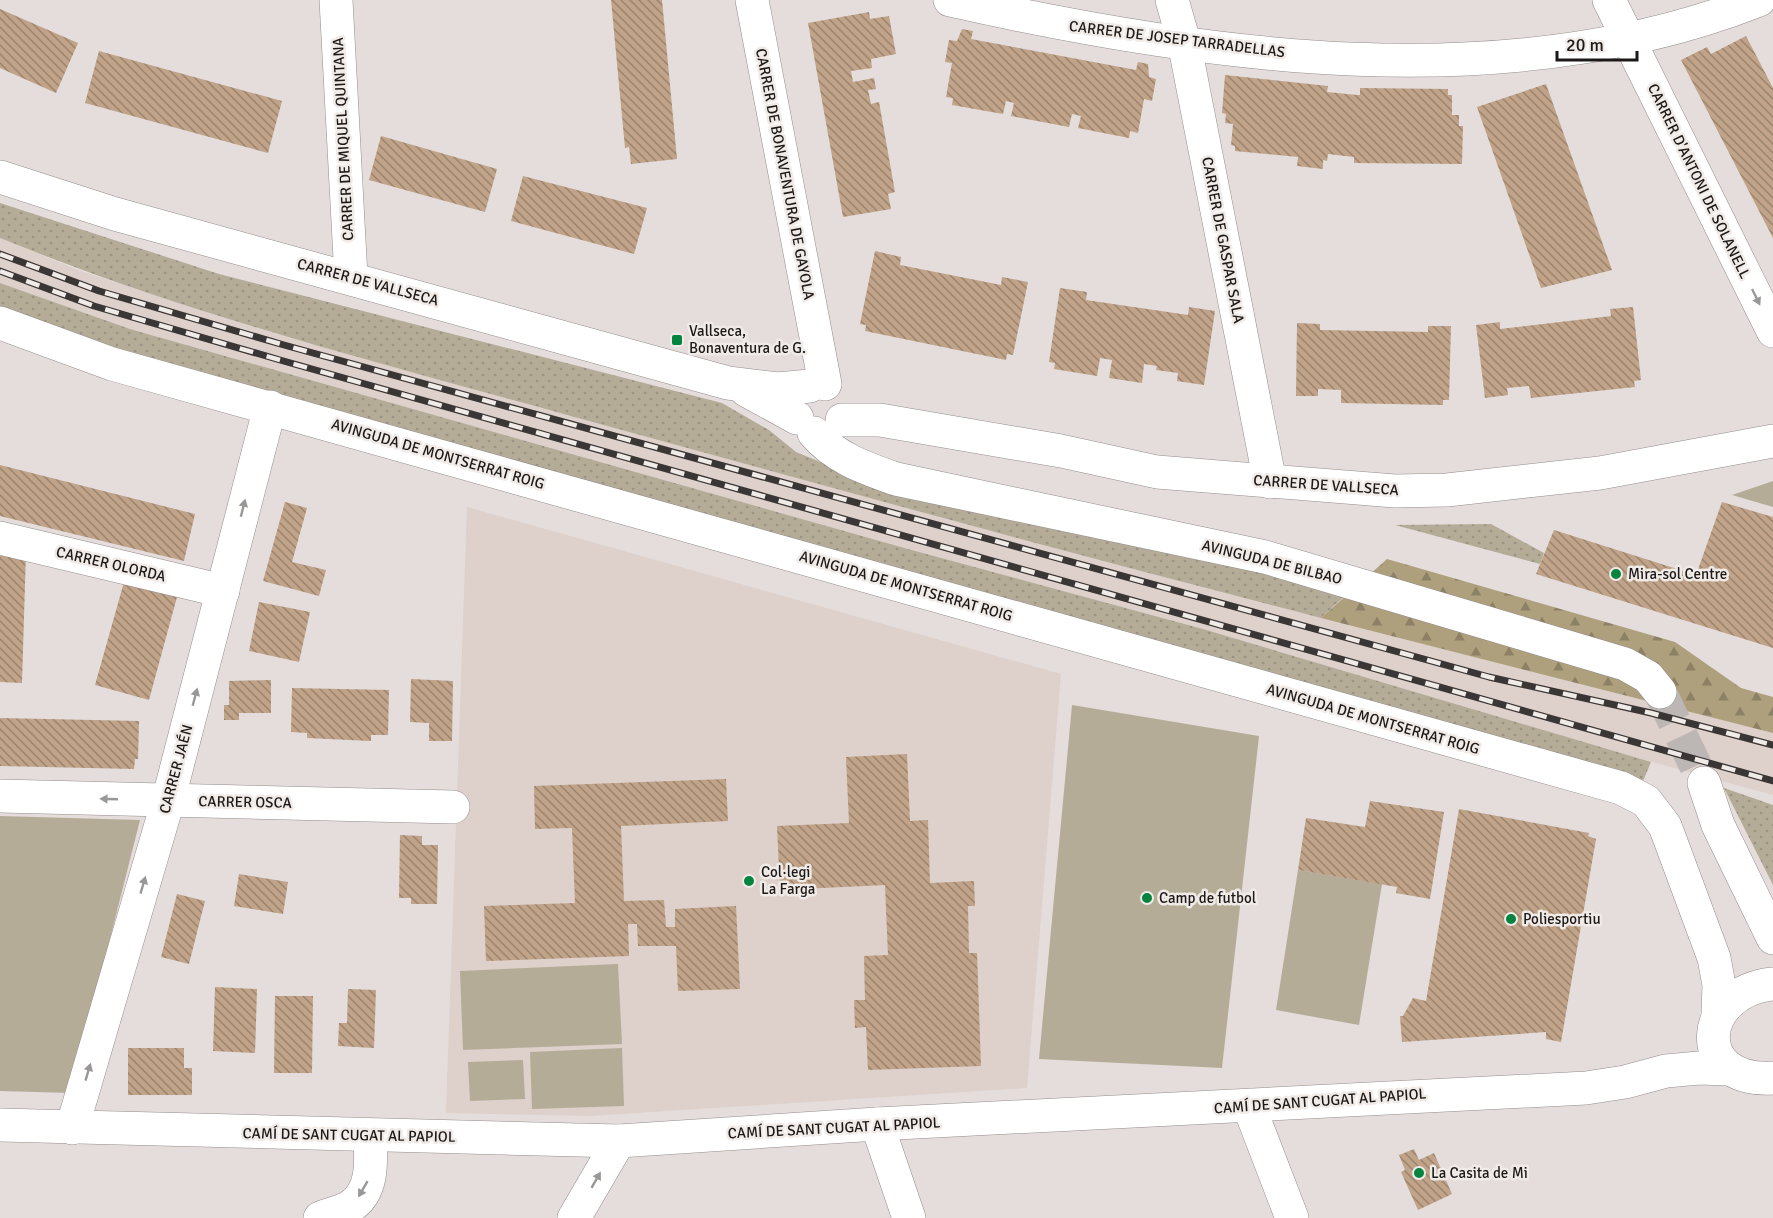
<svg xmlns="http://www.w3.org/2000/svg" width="1773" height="1218" font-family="Signika,sans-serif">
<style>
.built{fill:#ded0ca}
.grass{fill:url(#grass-dots)}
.forest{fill:url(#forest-firs)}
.park{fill:#b5ac98}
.building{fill:url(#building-back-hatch)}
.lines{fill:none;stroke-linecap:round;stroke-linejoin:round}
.minor-tunnel{stroke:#bcb6b4;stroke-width:33;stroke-dasharray:33 16;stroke-linecap:butt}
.minor-casing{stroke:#938d8b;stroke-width:34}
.minor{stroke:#fff;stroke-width:33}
.rail-casing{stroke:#3a3635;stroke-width:7}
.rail{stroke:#f1ebe8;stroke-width:4.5;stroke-dasharray:14;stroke-linecap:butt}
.oneway{fill:#999897}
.poi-dot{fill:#04843e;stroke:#f1ebe8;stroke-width:2}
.labels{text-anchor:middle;stroke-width:5;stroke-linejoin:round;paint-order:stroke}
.street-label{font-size:15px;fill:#1c1918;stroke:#f1ebe8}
.poi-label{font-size:15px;fill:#1c1918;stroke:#f1ebe8;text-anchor:start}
</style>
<defs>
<pattern id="grass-dots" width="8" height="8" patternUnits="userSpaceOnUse" patternTransform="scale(1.5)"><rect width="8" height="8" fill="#b5ac98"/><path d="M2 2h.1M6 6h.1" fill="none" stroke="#9b9382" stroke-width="1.8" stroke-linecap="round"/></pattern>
<pattern id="forest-firs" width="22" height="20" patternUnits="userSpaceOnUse" patternTransform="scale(1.5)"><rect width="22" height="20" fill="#ae9f7d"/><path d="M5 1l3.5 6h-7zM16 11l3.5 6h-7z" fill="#8d8165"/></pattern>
<pattern id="building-back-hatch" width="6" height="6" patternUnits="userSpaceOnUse" patternTransform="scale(1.5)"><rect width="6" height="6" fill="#c0a388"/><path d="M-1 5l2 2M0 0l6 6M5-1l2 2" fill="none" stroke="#9b846e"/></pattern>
</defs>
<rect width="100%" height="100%" fill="#e4dddb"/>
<!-- built -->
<g class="built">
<polygon points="0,238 78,270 249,326 526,404 1212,590 1773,733 1773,795 1594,746 1203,629 908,549 130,329 0,283"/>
<polygon points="467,507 1061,674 1027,1088 590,1116 446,1113"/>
</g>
<!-- grass -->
<g class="grass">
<path d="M0,203l219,71 503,129 47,27 27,22 34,14 520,125 -29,27c-253,-65 -503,-134 -754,-203 -191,-53 -384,-102 -567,-177z"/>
<polygon points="0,283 130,329 908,549 1203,629 1651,762 1643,781 66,335 0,309"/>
<polygon points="1491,524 1544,553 1540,564 1395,525"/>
<polygon points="1724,788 1773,805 1773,885"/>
</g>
<!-- forest -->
<polygon class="forest" points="1387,559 1675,642 1741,688 1773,697 1773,733 1321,618"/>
<!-- park -->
<g class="park">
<polygon points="1773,481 1773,507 1732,495"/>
<polygon points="1072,705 1259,736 1222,1068 1039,1059"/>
<polygon points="0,816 140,820 71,1093 0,1091"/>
<polygon points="1298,870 1382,884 1359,1025 1276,1010"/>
<polygon points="618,964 622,1044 463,1050 460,971"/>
<polygon points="622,1048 624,1106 532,1109 530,1052"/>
<polygon points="523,1060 525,1099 470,1101 468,1062"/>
</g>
<!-- building -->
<g class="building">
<polygon points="611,0 662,0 677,159 631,164 629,147 625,148"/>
<polygon points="0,9 78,43 56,93 0,68"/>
<polygon points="869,12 870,19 889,16 896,54 871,59 872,68 851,71 853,82 874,78 876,89 868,90 871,104 879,102 895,192 888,194 891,209 843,217 808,23"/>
<polygon points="962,29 973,31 971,39 1136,70 1138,62 1148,64 1149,77 1156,79 1152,101 1144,99 1138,133 1130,131 1129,138 1078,128 1081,116 1072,114 1069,127 1011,116 1014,103 1006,101 1003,114 952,105 953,98 946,97 952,63 945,62 949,40 957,41"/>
<polygon points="1746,36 1773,88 1773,238 1681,60 1707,47 1711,54"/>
<polygon points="99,51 282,101 268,153 85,103"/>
<polygon points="1225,75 1328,86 1327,92 1357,95 1360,95 1360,88 1448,89 1448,95 1452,95 1452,115 1459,115 1459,126 1463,126 1462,164 1354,163 1354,157 1328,154 1327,161 1323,160 1323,169 1297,166 1298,157 1235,151 1235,146 1231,145 1233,124 1225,123 1226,114 1222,113"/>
<polygon points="1546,84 1612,270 1541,288 1477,107"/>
<polygon points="381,136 497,169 485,212 369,180"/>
<polygon points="523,176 647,208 634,254 511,221"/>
<polygon points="875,251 901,257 900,265 1001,285 1002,277 1028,282 1013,355 1007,354 1006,360 865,331 866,325 860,324"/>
<polygon points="1060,288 1087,292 1086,300 1188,315 1189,307 1215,311 1204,385 1177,381 1178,373 1156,370 1157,366 1144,364 1142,383 1109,378 1112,360 1100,358 1097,376 1054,369 1055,363 1049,362"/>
<polygon points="1633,307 1641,380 1634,381 1635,387 1531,398 1529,386 1507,388 1508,395 1485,398 1476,325 1500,322 1500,329 1611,316 1610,309"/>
<polygon points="1297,323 1320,324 1320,330 1428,332 1428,326 1451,326 1449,400 1443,400 1443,405 1341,403 1341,390 1318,389 1318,396 1296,396"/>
<polygon points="0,465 195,514 184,561 0,516"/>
<polygon points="285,502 307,508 292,562 326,570 319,596 263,581"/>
<polygon points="1722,502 1773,517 1773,648 1536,574 1554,530 1696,575"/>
<polygon points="0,550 26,551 22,683 0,682"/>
<polygon points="124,582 177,597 149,700 95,685"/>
<polygon points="259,602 310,612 299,662 249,651"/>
<polygon points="411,679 453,681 452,741 429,741 429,723 410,722"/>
<polygon points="271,680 271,713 239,713 239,720 224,720 224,705 229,705 229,681"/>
<polygon points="292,688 389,690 388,735 371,735 371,741 307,738 307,733 291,732"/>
<polygon points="0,718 139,721 138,759 135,759 134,769 0,766"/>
<polygon points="907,754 910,821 928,820 930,883 974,881 975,906 968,906 969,953 977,953 981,1066 868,1070 866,1027 855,1028 854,1000 865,1000 864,956 888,955 885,885 780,890 777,826 849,823 846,757"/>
<polygon points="726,779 728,821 621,826 624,901 664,900 666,927 675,927 675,909 736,906 740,989 678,991 676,946 638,946 637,924 628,924 629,956 486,961 484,906 575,903 572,828 535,829 534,786"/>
<polygon points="1370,801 1444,812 1430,899 1396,893 1397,887 1298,870 1306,818 1365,827"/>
<polygon points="1459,809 1589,833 1588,836 1596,839 1561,1042 1546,1039 1546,1032 1402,1042 1400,1016 1403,1016 1413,998 1426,1001"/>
<polygon points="400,835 422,836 422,845 438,845 437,904 411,904 411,898 399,898"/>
<polygon points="239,874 288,882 283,914 234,906"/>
<polygon points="177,894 205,901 189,964 161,957"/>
<polygon points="215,987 257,989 255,1053 213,1051"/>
<polygon points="348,989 376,990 374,1048 338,1046 339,1023 347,1023"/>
<polygon points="275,996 313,996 312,1073 274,1073"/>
<polygon points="128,1048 184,1048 184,1068 192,1068 192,1095 128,1095"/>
<polygon points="1414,1149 1419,1160 1434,1153 1452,1194 1418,1210 1401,1172 1405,1170 1399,1155"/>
</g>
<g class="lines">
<!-- minor-tunnel -->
<polyline class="minor-tunnel" points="1660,692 1704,783"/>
<defs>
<g id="minor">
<polyline points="336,0 351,277"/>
<polyline points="752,0 825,384"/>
<path d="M950,0c257,58 557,100 809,0"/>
<polyline points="1172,0 1184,42 1270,482"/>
<polyline points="1609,0 1773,331"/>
<polyline points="0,177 115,214 728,383 778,389 810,386"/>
<polyline points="0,323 112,364 1621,788 1646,801 1665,826 1714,958 1719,985 1718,1013"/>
<polyline points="746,390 797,418"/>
<polyline points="842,420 880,420 1061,451 1157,472 1395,491 1447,490 1600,473 1773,441"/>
<path d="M814,433c21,25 51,35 82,46l369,78 360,107 23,13 12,15"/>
<polyline points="0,538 223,591"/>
<polyline points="1704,783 1718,825 1773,938"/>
<polyline points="0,796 453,807"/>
<path d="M1773,984c-76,8 -83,99 0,94"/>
<polyline points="1249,1106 1292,1218"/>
<polyline points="877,1124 909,1218"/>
<polyline points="0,1125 619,1141 877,1124 1586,1088 1625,1082 1666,1071 1699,1068 1730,1069"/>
<polyline points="72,1128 168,801 270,407"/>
<path d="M320,1218c9,-4 22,-6 31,-12 23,-15 20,-46 19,-70"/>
<polyline points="574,1218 619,1141"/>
</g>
</defs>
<!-- minor casing -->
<use href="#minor" class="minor-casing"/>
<!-- minor -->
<use href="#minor" class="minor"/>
<defs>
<g id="rail">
<polyline points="0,254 99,291 284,345 1489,677 1651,713 1773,745"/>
<polyline points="0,271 94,306 280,360 1773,781"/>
</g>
</defs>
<!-- rail casing -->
<use href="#rail" class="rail-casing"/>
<!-- rail -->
<use href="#rail" class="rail"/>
</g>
<!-- one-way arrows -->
<defs><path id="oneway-solid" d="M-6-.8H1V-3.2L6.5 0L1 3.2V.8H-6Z" transform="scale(1.5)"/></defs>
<g class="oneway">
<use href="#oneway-solid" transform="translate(1756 297) rotate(64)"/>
<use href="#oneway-solid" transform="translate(243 508) rotate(-76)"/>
<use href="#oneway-solid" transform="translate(195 697) rotate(-75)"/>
<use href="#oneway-solid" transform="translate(109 799) rotate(-178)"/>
<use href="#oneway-solid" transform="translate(143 885) rotate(-74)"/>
<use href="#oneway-solid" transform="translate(88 1072) rotate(-74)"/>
<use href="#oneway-solid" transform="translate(596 1180) rotate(-60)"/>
<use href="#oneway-solid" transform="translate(363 1189) rotate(120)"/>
</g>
<!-- markers -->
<g class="poi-dot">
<rect x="671" y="334" width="12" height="12" rx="3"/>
<circle cx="1616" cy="574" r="6"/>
<circle cx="749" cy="881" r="6"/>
<circle cx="1147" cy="898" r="6"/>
<circle cx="1511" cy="919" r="6"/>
<circle cx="1419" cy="1173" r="6"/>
</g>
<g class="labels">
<!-- street labels -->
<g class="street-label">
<text transform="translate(1177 39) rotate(7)" y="5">CARRER DE JOSEP TARRADELLAS</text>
<text transform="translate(343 139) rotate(-93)" y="5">CARRER DE MIQUEL QUINTANA</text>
<text transform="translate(785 174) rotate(79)" y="5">CARRER DE BONAVENTURA DE GAYOLA</text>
<text transform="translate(1699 181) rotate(64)" y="5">CARRER D'ANTONI DE SOLANELL</text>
<text transform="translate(1223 240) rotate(79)" y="5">CARRER DE GASPAR SALA</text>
<text transform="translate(368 282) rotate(15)" y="5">CARRER DE VALLSECA</text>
<text transform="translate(438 454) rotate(16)" y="5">AVINGUDA DE MONTSERRAT ROIG</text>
<text transform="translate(1326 485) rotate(4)" y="5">CARRER DE VALLSECA</text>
<text transform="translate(1272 562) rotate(14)" y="5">AVINGUDA DE BILBAO</text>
<text transform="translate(111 564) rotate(13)" y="5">CARRER OLORDA</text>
<text transform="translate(906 586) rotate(16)" y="5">AVINGUDA DE MONTSERRAT ROIG</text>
<text transform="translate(1373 719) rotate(16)" y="5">AVINGUDA DE MONTSERRAT ROIG</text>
<text transform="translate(176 769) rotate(-75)" y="5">CARRER JAÉN</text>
<text transform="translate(245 802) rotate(1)" y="5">CARRER OSCA</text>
<text transform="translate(1320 1101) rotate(-4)" y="5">CAMÍ DE SANT CUGAT AL PAPIOL</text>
<text transform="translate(834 1128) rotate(-3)" y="5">CAMÍ DE SANT CUGAT AL PAPIOL</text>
<text transform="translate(349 1135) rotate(1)" y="5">CAMÍ DE SANT CUGAT AL PAPIOL</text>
</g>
<!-- poi labels -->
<g class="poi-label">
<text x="689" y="336">Vallseca,<tspan x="689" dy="17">Bonaventura de G.</tspan></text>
<text x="1628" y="579">Mira-sol Centre</text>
<text x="761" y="877">Col·legi<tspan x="761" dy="17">La Farga</tspan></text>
<text x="1159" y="903">Camp de futbol</text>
<text x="1523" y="924">Poliesportiu</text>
<text x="1431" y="1178">La Casita de Mi</text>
</g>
</g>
<!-- scale -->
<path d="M1557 51v9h80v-9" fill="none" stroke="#1c1918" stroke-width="3"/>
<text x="1566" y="51" font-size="18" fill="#1c1918" stroke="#f1ebe8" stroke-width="4.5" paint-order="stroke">20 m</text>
</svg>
